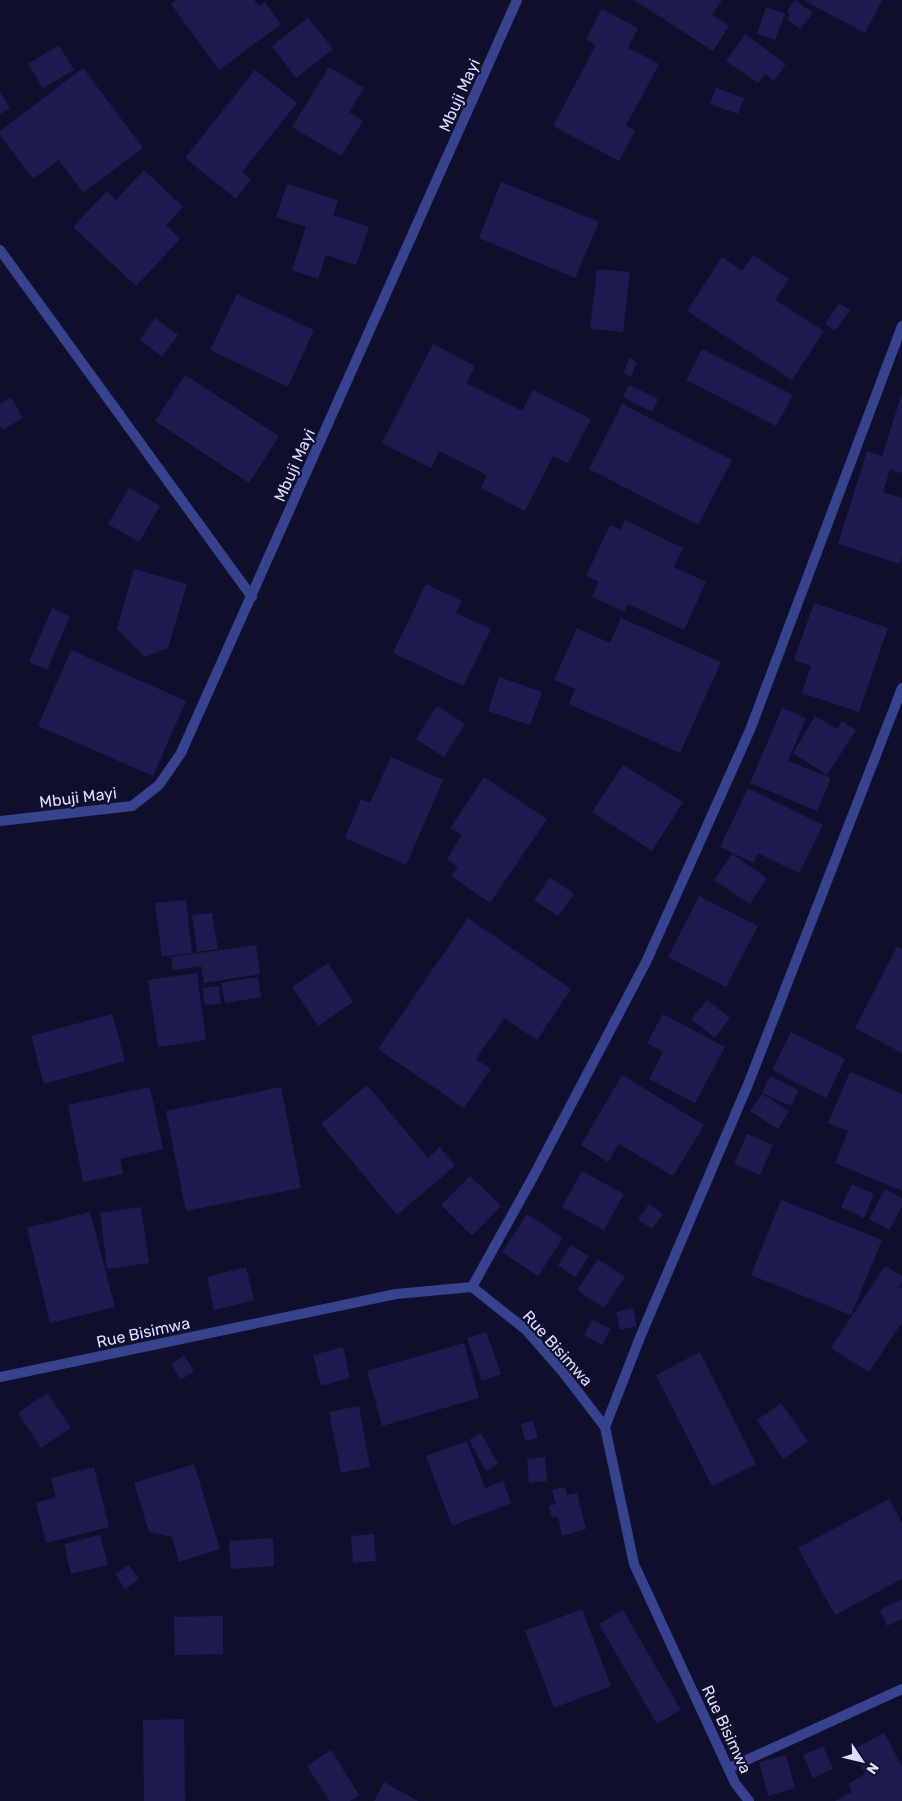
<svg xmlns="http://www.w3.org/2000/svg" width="902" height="1801" font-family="Rubik,sans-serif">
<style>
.building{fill:#1d1b50}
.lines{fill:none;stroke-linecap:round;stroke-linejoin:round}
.service{stroke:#38438f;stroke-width:10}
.minor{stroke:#38438f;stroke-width:10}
.labels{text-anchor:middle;stroke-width:4.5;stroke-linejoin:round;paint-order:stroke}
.street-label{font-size:16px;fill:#dddeff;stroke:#10102e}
</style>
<rect width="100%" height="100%" fill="#10102e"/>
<!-- building -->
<g class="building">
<polygon points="176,0 254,0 259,6 265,2 281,24 219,70 171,4"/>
<polygon points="634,0 722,0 712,15 729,26 713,51"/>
<polygon points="795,0 813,13 800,29 787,19 790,14 787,11"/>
<polygon points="803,0 882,0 865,33"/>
<polygon points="766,7 785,14 775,40 757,34"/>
<polygon points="602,9 638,28 628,48 659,64 626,126 635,131 619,161 553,126 596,45 586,39"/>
<polygon points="308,18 333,49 296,78 272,46"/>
<polygon points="745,34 786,64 774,81 765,74 758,83 726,61"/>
<polygon points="59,45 74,70 43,88 28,64"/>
<polygon points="329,67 364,88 349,112 363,121 341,156 292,127"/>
<polygon points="83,68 143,148 83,193 59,160 33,179 0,135 0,131"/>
<polygon points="255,70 297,103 242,172 251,179 236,199 185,158"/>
<polygon points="716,88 744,98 738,114 710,104"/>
<polygon points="0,92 10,108 0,114"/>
<polygon points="144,170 183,207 166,225 180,239 136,286 73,227 107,191 116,200"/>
<polygon points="501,182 599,222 575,278 479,238"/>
<polygon points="287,184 338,200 333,215 369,227 356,265 326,255 318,279 292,270 306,227 276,217"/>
<polygon points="753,255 789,279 775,300 824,331 792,380 687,311 722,257 742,271"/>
<polygon points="597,269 630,272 623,332 590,329"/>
<polygon points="237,294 314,330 288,387 210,350"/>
<polygon points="839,303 850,310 835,331 825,324"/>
<polygon points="155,318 178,335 162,357 140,340"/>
<polygon points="433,344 475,366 466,383 522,411 533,390 591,419 568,463 553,456 525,511 481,488 487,475 439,451 431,468 382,443"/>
<polygon points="702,349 793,395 776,426 686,380"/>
<polygon points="629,358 637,362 631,377 624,373"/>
<polygon points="185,375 279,436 249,483 155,421"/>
<polygon points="629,385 658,399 652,412 623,397"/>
<polygon points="902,393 902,473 890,469 883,492 902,498 902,557 900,564 838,544 867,451 882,456"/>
<polygon points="11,397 23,418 3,430 0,426 0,404"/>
<polygon points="622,404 732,460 698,525 589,469"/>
<polygon points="129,488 160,506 139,542 108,524"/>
<polygon points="625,520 683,548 674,567 706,582 684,630 628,604 625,612 592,597 599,582 586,576 610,525 620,530"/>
<polygon points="134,569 187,584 168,648 145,657 117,629"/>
<polygon points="426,584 462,601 456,613 491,629 463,686 393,653"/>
<polygon points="814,603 888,628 859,712 802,693 811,666 794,660"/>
<polygon points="52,608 70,616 47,670 29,662"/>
<polygon points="621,618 721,662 680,753 569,704 575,689 554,680 577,628 610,643"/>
<polygon points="71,650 186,701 153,776 38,726"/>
<polygon points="499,677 542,692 530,725 488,711"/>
<polygon points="437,706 465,724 444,757 416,739"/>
<polygon points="782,708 806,718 788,761 831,778 817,811 750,783"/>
<polygon points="815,716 837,729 842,721 856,730 827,775 793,753"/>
<polygon points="391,757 443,780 406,865 345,838 361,799 370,803"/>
<polygon points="623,765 683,802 652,851 592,812"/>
<polygon points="484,777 547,819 490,903 451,876 458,867 447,859 462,835 450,828"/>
<polygon points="748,788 823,825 799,873 758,853 754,863 720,847"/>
<polygon points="732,854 767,878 750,904 714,880"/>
<polygon points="550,877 574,894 558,916 534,900"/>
<polygon points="699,896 758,926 726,987 668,957"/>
<polygon points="186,900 192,953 162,957 155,903"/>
<polygon points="212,913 218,949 197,952 192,915"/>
<polygon points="468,918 571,989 537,1040 504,1018 476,1059 491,1069 464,1108 378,1049"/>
<polygon points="256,945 260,974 204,983 201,966 173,970 171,957"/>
<polygon points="897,947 902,949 902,1053 855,1028"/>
<polygon points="328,963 353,1002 318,1026 292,987"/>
<polygon points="197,973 206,1040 158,1047 148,980"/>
<polygon points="258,977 261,997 225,1003 221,983"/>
<polygon points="219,986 221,1004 204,1005 203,988"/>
<polygon points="707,1000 730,1018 715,1038 691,1019"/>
<polygon points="112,1014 125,1061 44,1084 31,1036"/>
<polygon points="663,1014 725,1047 695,1103 649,1079 663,1052 647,1043"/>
<polygon points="791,1032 845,1059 826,1098 772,1070"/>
<polygon points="850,1072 902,1094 902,1191 835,1163 848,1131 828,1123"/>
<polygon points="622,1075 704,1125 673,1176 619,1144 608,1162 581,1145"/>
<polygon points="770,1076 799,1090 791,1106 762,1093"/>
<polygon points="367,1085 428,1158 440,1147 455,1166 397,1215 321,1124"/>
<polygon points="150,1087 163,1149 120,1159 123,1174 83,1182 68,1105"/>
<polygon points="281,1087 301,1188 186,1211 166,1111"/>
<polygon points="762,1094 789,1111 778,1129 750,1111"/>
<polygon points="747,1134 773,1145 760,1175 734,1164"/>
<polygon points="582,1171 624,1194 604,1230 562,1207"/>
<polygon points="470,1176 501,1206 472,1236 441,1205"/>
<polygon points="852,1184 874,1194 864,1218 841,1207"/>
<polygon points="885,1189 902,1198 902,1207 889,1230 869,1219"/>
<polygon points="781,1200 882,1240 851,1315 751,1275"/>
<polygon points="649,1204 663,1214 652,1229 638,1219"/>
<polygon points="141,1207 149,1263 107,1269 100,1213"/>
<polygon points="90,1212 115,1307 50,1323 27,1228"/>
<polygon points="527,1214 563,1238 538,1276 502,1252"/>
<polygon points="571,1245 589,1256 575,1277 558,1265"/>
<polygon points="598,1259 625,1277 604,1308 577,1290"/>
<polygon points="885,1266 902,1276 902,1282 899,1287 902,1288 902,1322 869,1372 831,1348"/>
<polygon points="246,1267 254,1300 214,1310 207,1277"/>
<polygon points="633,1308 637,1326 620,1330 616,1312"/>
<polygon points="592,1320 611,1329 602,1345 584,1335"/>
<polygon points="486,1332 501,1374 482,1381 467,1338"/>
<polygon points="464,1343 479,1398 382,1426 367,1371"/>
<polygon points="343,1347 350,1378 321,1386 313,1355"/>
<polygon points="700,1352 756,1464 712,1486 656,1375"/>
<polygon points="184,1355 194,1371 181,1380 171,1364"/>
<polygon points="47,1393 71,1428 41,1448 18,1413"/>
<polygon points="781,1403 808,1441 783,1459 757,1420"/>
<polygon points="359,1406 370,1467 341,1473 329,1412"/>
<polygon points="533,1421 538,1438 525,1441 521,1424"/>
<polygon points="481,1433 498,1464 486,1471 469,1440"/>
<polygon points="467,1441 485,1488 503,1481 511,1503 452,1526 426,1456"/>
<polygon points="545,1457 547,1481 529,1483 527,1459"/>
<polygon points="194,1464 220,1549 179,1562 172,1537 149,1532 134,1483"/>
<polygon points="94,1467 109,1527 46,1543 36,1503 56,1497 51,1478"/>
<polygon points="565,1487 567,1495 577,1493 586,1529 562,1536 558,1517 552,1518 549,1506 556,1504 552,1490"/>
<polygon points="889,1499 902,1523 902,1579 835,1615 798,1548"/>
<polygon points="374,1534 376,1561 353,1563 351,1536"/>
<polygon points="100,1535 108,1565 71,1574 64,1544"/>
<polygon points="273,1538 274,1566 231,1569 229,1541"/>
<polygon points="129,1565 139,1579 125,1589 115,1574"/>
<polygon points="902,1599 902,1619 887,1626 880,1610"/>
<polygon points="582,1609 611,1686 554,1708 525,1631"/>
<polygon points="623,1610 681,1710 657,1724 599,1624"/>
<polygon points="223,1616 223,1654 175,1655 174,1617"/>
<polygon points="184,1719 185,1801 144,1801 143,1720"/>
<polygon points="884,1733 902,1766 902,1801 835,1801 852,1792 848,1784 865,1774 852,1750"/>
<polygon points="823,1746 833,1769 813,1778 803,1755"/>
<polygon points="331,1750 359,1795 350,1801 330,1801 307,1766"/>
<polygon points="786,1755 795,1788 768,1796 759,1762"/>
<polygon points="384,1782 418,1801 374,1801"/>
</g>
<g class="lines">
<!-- service -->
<g class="service">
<polyline points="0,250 252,597"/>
<polyline points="472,1287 533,1177 647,960 750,730 902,326"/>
</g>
<!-- minor -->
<g class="minor">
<polyline points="0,821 132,806 159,785 181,753 517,0"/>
<polyline points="0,1377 396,1294 472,1287 525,1329 562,1371 605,1427 634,1564 735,1783 749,1801"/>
<polyline points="605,1427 641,1335 749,1082 902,688"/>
<polyline points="729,1768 902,1689"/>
</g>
</g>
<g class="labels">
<!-- street labels -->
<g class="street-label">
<text transform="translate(459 95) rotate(-66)" y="6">Mbuji Mayi</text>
<text transform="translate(294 465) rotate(-66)" y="6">Mbuji Mayi</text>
<text transform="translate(78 797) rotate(-7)" y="6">Mbuji Mayi</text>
<text transform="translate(143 1332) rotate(-12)" y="6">Rue Bisimwa</text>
<text transform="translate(558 1348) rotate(48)" y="6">Rue Bisimwa</text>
<text transform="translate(727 1729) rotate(65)" y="6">Rue Bisimwa</text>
</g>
</g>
<!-- north arrow -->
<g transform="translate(862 1761) rotate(125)" stroke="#10102e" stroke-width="4" paint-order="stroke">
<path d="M0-4L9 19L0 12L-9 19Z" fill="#dddeff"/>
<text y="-8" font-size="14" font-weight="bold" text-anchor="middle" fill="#dddeff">N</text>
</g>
</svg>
